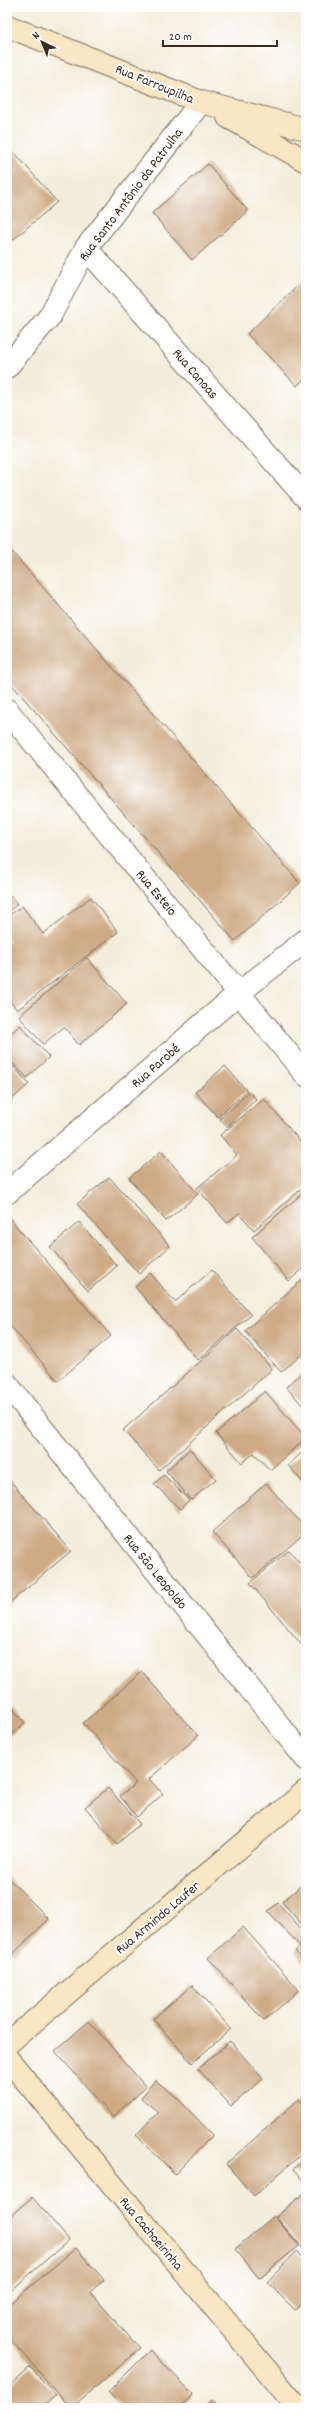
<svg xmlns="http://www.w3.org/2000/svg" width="313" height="2415" font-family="Dekko,sans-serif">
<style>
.building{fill:#ceab85}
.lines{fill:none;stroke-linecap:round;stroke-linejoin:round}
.street-casing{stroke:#7b6f60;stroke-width:24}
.secondary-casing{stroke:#7b6f60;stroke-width:24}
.street{stroke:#fff;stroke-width:22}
.secondary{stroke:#f9e7c3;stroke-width:22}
.labels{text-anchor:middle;stroke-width:4;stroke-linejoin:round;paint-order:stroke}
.street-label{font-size:14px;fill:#3b2a1e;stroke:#fff}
</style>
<rect width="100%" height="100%" fill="#fff"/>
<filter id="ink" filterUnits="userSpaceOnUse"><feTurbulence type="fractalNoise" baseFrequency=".025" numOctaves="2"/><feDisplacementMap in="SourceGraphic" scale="8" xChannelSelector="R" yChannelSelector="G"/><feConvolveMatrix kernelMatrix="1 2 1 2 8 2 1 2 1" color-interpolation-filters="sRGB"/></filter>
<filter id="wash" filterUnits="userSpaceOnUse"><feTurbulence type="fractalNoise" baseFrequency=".012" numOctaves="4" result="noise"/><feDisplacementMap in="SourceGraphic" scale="16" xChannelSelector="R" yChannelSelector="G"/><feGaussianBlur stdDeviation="0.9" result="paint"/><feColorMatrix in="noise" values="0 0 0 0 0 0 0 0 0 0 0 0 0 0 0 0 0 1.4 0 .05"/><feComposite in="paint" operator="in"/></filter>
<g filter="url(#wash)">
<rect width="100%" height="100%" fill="#f3eedb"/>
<g id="blocks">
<!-- building -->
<g class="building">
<polygon points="7,144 57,202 7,245"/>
<polygon points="208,164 248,211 192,260 152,213"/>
<polygon points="306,278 306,377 297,386 247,334"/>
<polygon points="7,546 300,883 235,941 7,679"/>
<polygon points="7,892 17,904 7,913"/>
<polygon points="91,897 118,932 17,1010 7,997 7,943 10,941 7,937 7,917 22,906 43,934"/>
<polygon points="87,958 127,1004 79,1045 64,1027 43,1044 19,1016"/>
<polygon points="20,1025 49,1057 27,1078 7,1057 7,1037"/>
<polygon points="7,1059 29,1084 7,1104"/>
<polygon points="225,1066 247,1091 218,1117 195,1092"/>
<polygon points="249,1092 256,1099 227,1127 220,1119"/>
<polygon points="264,1099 306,1148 306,1185 254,1230 239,1213 227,1223 197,1188 237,1155 220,1135"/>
<polygon points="161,1151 198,1194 166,1221 129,1178"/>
<polygon points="109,1177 170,1246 139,1274 77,1204"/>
<polygon points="305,1191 306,1266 289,1281 252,1237"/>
<polygon points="10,1219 111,1336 58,1381 7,1322 7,1221"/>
<polygon points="79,1222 117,1266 88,1291 50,1247"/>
<polygon points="212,1270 251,1315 198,1360 135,1287 150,1273 175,1302"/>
<polygon points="304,1278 306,1351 281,1372 245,1331"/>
<polygon points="237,1329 272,1369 159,1470 123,1430"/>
<polygon points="306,1369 306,1409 286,1387"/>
<polygon points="265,1391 306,1438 270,1470 254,1453 242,1463 216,1433"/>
<polygon points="190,1449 216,1479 191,1500 166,1471"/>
<polygon points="306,1449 306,1486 288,1465"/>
<polygon points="164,1475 189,1500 180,1509 154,1484"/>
<polygon points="7,1477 71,1551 7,1605"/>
<polygon points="266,1483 306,1529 306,1532 253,1578 212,1532"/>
<polygon points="289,1550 306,1570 306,1650 250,1583"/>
<polygon points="142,1672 198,1736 149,1779 163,1794 137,1817 120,1796 136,1783 83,1723"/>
<polygon points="7,1702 25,1723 7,1738"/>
<polygon points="108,1788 140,1824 117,1844 85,1807"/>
<polygon points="7,1877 49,1919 13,1954 7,1948"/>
<polygon points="306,1881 306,1929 282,1902"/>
<polygon points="278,1903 306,1934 306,1942 302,1945 306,1942 306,1964 295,1951 301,1947 268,1911"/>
<polygon points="243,1927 299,1990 264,2021 208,1958"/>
<polygon points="192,1985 231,2029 192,2063 153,2019"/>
<polygon points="89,2021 146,2087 113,2117 55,2051"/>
<polygon points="230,2041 263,2079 231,2106 198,2069"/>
<polygon points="155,2080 174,2095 213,2135 175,2174 136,2135 158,2112 141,2098"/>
<polygon points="299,2099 306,2107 306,2150 254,2196 226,2164"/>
<polygon points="306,2158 306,2184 293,2169"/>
<polygon points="306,2191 306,2252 276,2217"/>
<polygon points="32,2197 69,2240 7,2294 7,2219"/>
<polygon points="274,2216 299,2246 259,2278 235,2249"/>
<polygon points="76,2248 104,2280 90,2292 140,2349 71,2408 7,2336 7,2306"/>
<polygon points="297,2251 306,2260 306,2299 295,2310 267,2282"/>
<polygon points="150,2350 193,2394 180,2408 123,2408 108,2392"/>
<polygon points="30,2367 56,2395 42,2408 7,2408 7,2388"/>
<polygon points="212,2400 218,2408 202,2408"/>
</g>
</g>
</g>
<g filter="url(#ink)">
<use href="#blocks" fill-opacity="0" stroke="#7b6f60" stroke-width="1"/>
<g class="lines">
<defs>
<g id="street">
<polyline points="86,248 306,498"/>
<polyline points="7,367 50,316 86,248 201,102"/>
<polyline points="7,710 306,1075"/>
<polyline points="7,1193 240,992 306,940"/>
<polyline points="7,1384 306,1759"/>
</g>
<g id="secondary">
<polyline points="7,26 201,102 306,129"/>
<polyline points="228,117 306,161"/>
<polyline points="7,2044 306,1791"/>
<polyline points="7,2058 298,2408"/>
</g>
</defs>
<!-- street casing -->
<use href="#street" class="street-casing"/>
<!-- secondary casing -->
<use href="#secondary" class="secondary-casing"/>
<!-- street -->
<use href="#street" class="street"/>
<!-- secondary -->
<use href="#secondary" class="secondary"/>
</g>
</g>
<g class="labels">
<!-- street labels -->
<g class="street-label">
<text transform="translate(155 83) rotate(22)" y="5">Rua Farroupilha</text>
<text transform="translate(130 194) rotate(-53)" y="5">Rua Santo Antônio da Patrulha</text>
<text transform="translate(196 373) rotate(49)" y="5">Rua Canoas</text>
<text transform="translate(157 892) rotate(50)" y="5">Rua Esteio</text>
<text transform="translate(155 1065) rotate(-41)" y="5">Rua Parobé</text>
<text transform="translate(156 1571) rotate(51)" y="5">Rua São Leopoldo</text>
<text transform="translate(157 1917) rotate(-40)" y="5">Rua Armindo Laufer</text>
<text transform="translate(152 2233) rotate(50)" y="5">Rua Cachoeirinha</text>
</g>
</g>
<!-- margin -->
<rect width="313" height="2415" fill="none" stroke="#fff" stroke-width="24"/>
<!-- north arrow -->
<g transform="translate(42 42) rotate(317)" stroke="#ffffff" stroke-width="3" paint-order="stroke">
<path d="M0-3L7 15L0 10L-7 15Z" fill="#3b2a1e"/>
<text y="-6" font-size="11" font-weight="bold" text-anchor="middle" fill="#3b2a1e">N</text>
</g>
<!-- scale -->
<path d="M163 40v6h114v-6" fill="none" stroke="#3b2a1e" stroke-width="2"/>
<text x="169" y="40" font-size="12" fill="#3b2a1e" stroke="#ffffff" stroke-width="3" paint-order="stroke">20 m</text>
</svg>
